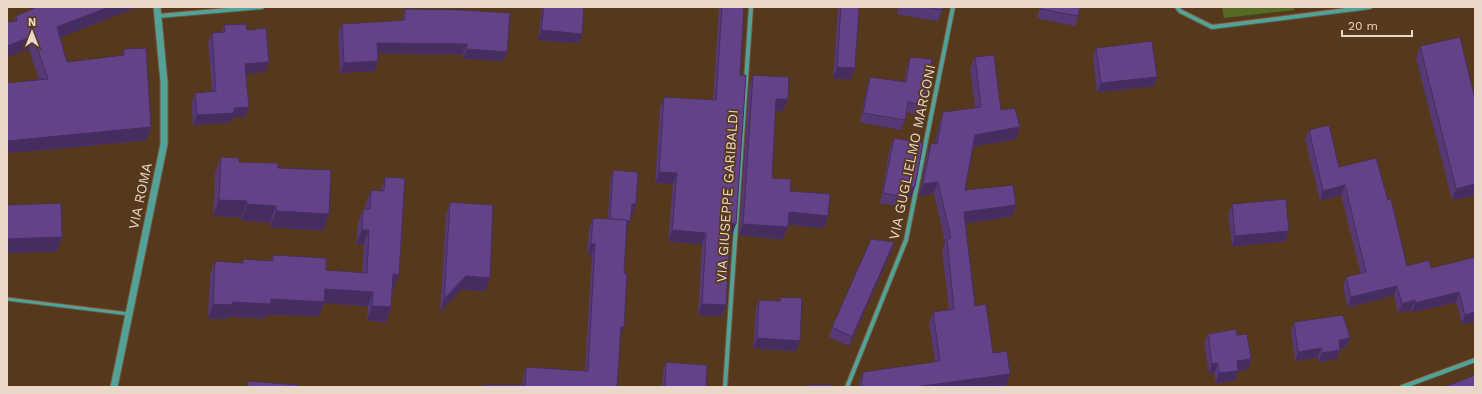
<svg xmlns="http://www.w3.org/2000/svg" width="1482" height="394" font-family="'Work Sans',sans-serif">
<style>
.green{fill:#556a24}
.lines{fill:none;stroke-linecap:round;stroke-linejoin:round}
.service-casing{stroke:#70553b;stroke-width:5}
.minor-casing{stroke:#70553b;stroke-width:6}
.tertiary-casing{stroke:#70553b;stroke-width:9}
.service{stroke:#53a197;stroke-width:3}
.minor{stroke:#53a197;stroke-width:4}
.tertiary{stroke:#53a197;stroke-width:7}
.wall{fill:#553975}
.shaded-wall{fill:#452e5f}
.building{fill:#634288;stroke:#452e5f}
.labels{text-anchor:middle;stroke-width:3.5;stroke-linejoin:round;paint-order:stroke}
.street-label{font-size:14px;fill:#e9d7c7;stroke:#56391c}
</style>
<rect width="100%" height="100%" fill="#56391c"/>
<!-- green -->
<polygon class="green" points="1222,7 1294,7 1294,10 1224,18"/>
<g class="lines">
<defs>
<polyline id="service" points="7,299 129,314"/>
<g id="minor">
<polyline points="1177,7 1180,11 1212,27 1370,7"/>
<polyline points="158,16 262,7"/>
<polyline points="725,387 751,7"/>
<polyline points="847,387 906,240 953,7"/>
<polyline points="1402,387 1475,360"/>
</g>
<polyline id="tertiary" points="114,387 164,144 164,82 157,7"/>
</defs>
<!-- service casing -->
<use href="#service" class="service-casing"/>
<!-- minor casing -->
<use href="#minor" class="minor-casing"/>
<!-- tertiary casing -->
<use href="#tertiary" class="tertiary-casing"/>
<!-- service -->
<use href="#service" class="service"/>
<!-- minor -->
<use href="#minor" class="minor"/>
<!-- tertiary -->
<use href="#tertiary" class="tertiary"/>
</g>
<!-- wall -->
<g class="wall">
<polygon points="137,7 60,37 67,62 122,56 124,49 146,140 7,153 7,83 39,80 29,49 7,57 7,22 14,21 16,16"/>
<polygon points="542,7 584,7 579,43 538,40"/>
<polygon points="719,7 744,7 740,75 732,235 730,235 726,305 722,316 698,315 702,244 668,241 673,184 655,183 660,108 664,97 713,100"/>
<polygon points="838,7 859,7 855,68 851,79 833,78"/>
<polygon points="898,7 943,7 938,21 897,14"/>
<polygon points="1040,7 1080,7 1078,16 1075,26 1037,18"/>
<polygon points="405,9 503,61 463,58 463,54 378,53 378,61 375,71 340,73 338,33 342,24 402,20"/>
<polygon points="224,25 247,30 265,72 246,73 245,117 233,117 231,122 193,125 192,102 195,93 212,91 208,42 212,33 222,32"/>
<polygon points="1420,46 1475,195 1452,200 1416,58"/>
<polygon points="1096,48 1157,77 1153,86 1097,92 1093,57"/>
<polygon points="910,57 924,105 920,115 906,112 905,120 901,130 860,122 867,86 870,77 904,82 907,67"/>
<polygon points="975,57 1016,139 973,146 965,190 1012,216 966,223 975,306 993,353 1006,385 995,387 858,387 863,372 935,362 929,323 933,312 949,309 942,250 945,242 934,193 919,196 927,154 931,143 935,144 939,124 943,112 975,108 970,68"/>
<polygon points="753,75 788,99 783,111 775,111 772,178 790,191 828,216 824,228 788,224 783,239 739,235 749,87"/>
<polygon points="1309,130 1339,167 1388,200 1407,266 1431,268 1475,257 1475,321 1462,324 1456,302 1412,312 1411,310 1398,313 1394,295 1348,307 1343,287 1346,277 1361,274 1341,195 1320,200 1305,139"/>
<polygon points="894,138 911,197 905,198 902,206 880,203 890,147"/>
<polygon points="221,157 239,162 278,168 329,214 323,230 270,227 270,222 241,220 241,217 213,216 215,173"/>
<polygon points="613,170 636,204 633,214 631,214 627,231 626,231 617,387 482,387 482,385 522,385 523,377 526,367 585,371 592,254 587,254 589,228 593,218 608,219 610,180"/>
<polygon points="385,177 399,275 393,289 391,307 386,322 367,320 368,306 324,303 319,316 267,314 265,318 227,316 227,319 208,318 210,275 215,261 242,263 243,259 271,261 273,255 326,270 362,273 364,244 356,244 358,223 363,209 365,209 365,205 371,190 380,191"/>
<polygon points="450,202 490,278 485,291 461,289 440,312 446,215"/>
<polygon points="1232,204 1289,231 1285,241 1232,246 1228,214"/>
<polygon points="894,242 891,252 849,346 829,337 832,327"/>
<polygon points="781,297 796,351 753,348 756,309 759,300 779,301"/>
<polygon points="1294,322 1350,338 1346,347 1340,349 1340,350 1337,359 1318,362 1318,357 1295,361 1291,331"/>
<polygon points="1208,334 1237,335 1251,359 1248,369 1238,370 1235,380 1216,383 1214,373 1209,373 1204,343"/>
<polygon points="666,362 706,387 662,387 663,372"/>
</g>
<!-- shaded-wall -->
<g class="shaded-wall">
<polygon points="109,7 137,7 53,40 57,27"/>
<polygon points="541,30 582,34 579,43 538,40"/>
<polygon points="33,36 29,49 7,57 7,46"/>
<polygon points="377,43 467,44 463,54 374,53"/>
<polygon points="467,49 507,52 503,61 463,58"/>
<polygon points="378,61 375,71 340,73 344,63"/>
<polygon points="269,62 265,72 242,74 245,64"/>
<polygon points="837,67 855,68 851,79 833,78"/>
<polygon points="1157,77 1153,86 1097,92 1101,83"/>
<polygon points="776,99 788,99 783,111 771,111"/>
<polygon points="249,107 245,117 233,117 231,122 193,125 197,115 234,108"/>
<polygon points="151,127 146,140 7,153 7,141"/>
<polygon points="1020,127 1016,139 970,147 975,135"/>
<polygon points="659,172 677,173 673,184 655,183"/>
<polygon points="938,182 934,193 919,196 923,184"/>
<polygon points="1475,184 1475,195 1452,200 1456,189"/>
<polygon points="1345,185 1341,195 1320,200 1323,191"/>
<polygon points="915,187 911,197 905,198 907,188"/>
<polygon points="219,200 247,201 241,217 213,216"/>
<polygon points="247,204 276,206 270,222 241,220"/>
<polygon points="632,204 636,204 633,214 628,214"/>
<polygon points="1016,205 1012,216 960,224 964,212"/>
<polygon points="276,211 329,214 323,230 270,227"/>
<polygon points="789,212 828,216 824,228 785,224"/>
<polygon points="610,220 630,221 627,231 607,230"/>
<polygon points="731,223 736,224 732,235 727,235"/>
<polygon points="743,224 788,227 783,239 739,235"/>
<polygon points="362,230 369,230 364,244 356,244"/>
<polygon points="672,230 706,233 702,244 668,241"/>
<polygon points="1289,231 1285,241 1232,246 1235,236"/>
<polygon points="62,237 57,251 7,253 7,239"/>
<polygon points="894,242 891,252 849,346 852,337"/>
<polygon points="591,244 595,244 592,254 587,254"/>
<polygon points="393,274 399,275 393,289 388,289"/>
<polygon points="466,276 490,278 485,291 461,289 440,312 444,299"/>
<polygon points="1397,286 1394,295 1348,307 1351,297"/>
<polygon points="325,289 373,292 368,306 324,303 319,316 267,314 265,318 227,316 227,319 208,318 213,304 271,299"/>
<polygon points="1459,292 1456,302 1412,312 1415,303"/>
<polygon points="1415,300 1411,310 1398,313 1402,304"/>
<polygon points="702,304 726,305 722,316 698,315"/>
<polygon points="372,306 391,307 386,322 367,320"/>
<polygon points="1475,312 1475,321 1462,324 1465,315"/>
<polygon points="621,327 624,327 620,337"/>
<polygon points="757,338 800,341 796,351 753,348"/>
<polygon points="1350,338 1346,347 1335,350 1339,340"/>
<polygon points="1321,348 1318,357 1295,361 1298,352"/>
<polygon points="1340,350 1337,359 1318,362 1322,353"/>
<polygon points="1251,359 1248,369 1233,371 1237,361"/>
<polygon points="1218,363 1214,373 1209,373 1212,364"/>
<polygon points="1238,371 1235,380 1216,383 1219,373"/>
<polygon points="1010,374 1006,385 995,387 915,387"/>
</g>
<!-- building -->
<g class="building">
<polygon points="37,7 109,7 57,27 67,62 124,55 124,49 146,48 151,127 7,141 7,83 48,79 33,36 7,46 7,22 17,21 16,16"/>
<polygon points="544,7 584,7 582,34 541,30"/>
<polygon points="722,7 744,7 740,75 746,75 736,224 731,223 726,305 702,304 706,233 672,230 677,173 659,172 664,97 716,100"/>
<polygon points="841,7 859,7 855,68 837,67"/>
<polygon points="926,7 943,7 942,10"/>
<polygon points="1041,7 1080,7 1078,16 1041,9"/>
<polygon points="405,9 465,10 510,13 507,52 467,49 467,44 377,43 378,61 344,63 342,24 405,20"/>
<polygon points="246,24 247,30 266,28 269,62 245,64 249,107 234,108 234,113 197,115 195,93 216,91 212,33 225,32 224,25"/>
<polygon points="1460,37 1475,99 1475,184 1456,189 1420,46"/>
<polygon points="1152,41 1157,77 1101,83 1096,48"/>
<polygon points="994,55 1001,110 1015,108 1020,127 975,135 965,190 1013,185 1016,205 964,212 975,306 986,304 993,353 1007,351 1010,374 915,387 861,387 863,372 940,361 933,312 954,309 947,239 951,238 938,182 923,184 931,143 937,144 943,112 981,107 975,57"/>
<polygon points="910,57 932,59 924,105 908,102 905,120 863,113 870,77 906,82"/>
<polygon points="753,75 789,77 788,99 776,99 772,178 791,179 790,191 830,194 828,216 789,212 788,227 743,224"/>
<polygon points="1329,125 1339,167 1376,158 1388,200 1391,199 1407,266 1429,260 1431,268 1475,257 1475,312 1465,315 1459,292 1415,303 1415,300 1402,304 1397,286 1351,297 1346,277 1366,272 1345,185 1323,191 1309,130"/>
<polygon points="894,138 923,143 915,187 907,188 906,197 883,193"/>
<polygon points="221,157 239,158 239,162 278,163 278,168 331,170 329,214 276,211 276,206 247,204 247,201 219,200"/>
<polygon points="613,170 638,172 636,204 632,204 630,221 610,219"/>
<polygon points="385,177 405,178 399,275 393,274 391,307 372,306 373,292 325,289 324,302 271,299 271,304 232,302 232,305 213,304 215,261 243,263 243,259 273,261 273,255 326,258 326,270 367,273 369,230 362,230 363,209 370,209 371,190 384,191"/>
<polygon points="1286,199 1289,231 1235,236 1232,204"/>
<polygon points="450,202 493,205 490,278 466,276 444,299"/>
<polygon points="61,203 62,237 7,239 7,205"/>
<polygon points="593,218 627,220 624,273 627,274 624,327 621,327 617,387 482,387 482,385 525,385 526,367 588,371 595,244 591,244"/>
<polygon points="871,239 894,242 852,337 832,327"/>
<polygon points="781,297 802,298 800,341 757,338 759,300 780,301"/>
<polygon points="1343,315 1350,338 1339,340 1340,350 1322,353 1321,348 1298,352 1294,322"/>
<polygon points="1236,329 1237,335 1247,334 1251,359 1237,361 1238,371 1219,373 1218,363 1212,364 1208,334"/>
<polygon points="666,362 707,365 706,387 665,387"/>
<polygon points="1475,375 1475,387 1444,387"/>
<polygon points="248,381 299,385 298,387 248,387"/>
<polygon points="808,385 832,385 831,387 807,387"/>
</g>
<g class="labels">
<!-- street labels -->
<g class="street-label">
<text transform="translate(912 152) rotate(-78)" y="5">VIA GUGLIELMO MARCONI</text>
<text transform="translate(140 196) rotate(-78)" y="5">VIA ROMA</text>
<text transform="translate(727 196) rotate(-86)" y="5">VIA GIUSEPPE GARIBALDI</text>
</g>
</g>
<!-- border -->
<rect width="1482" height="394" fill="none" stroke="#e9d7c7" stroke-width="16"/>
<!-- north arrow -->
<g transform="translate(32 32)" stroke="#56391c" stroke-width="3" paint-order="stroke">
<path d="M0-3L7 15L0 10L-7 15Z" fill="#e9d7c7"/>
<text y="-6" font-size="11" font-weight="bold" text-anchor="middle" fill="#e9d7c7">N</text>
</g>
<!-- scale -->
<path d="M1342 30v6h70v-6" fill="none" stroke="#e9d7c7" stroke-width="2"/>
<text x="1348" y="30" font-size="12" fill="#e9d7c7" stroke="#56391c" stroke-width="3" paint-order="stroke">20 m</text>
</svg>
